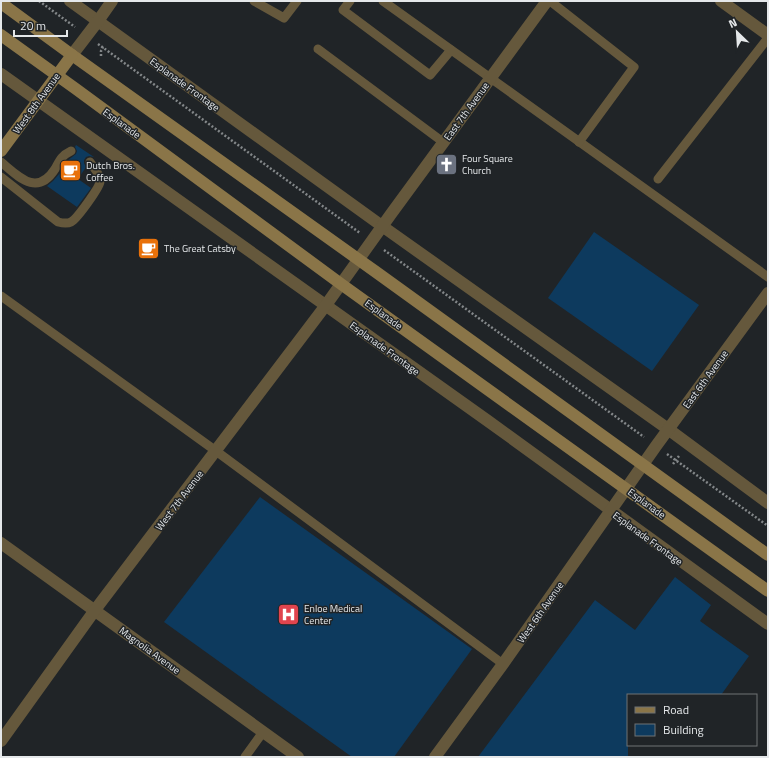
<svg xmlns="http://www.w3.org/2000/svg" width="769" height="758" font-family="'Titillium Web',sans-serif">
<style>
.building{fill:#0d3a5e}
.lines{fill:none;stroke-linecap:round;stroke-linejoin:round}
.path{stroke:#838789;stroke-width:2.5;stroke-dasharray:2 2;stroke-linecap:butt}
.lane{stroke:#65583c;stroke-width:9}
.street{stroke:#65583c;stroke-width:12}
.secondary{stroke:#8a7548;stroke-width:12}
.labels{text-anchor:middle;stroke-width:3;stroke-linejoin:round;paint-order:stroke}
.street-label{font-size:10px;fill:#e5e8ea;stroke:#202427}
.poi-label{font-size:10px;fill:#e5e8ea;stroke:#202427;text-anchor:start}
</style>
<rect width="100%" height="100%" fill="#202427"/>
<!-- building -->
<g class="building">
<polygon points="76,145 94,157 89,156 86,157 84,160 84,163 86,167 78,179 91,188 77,207 47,186 53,181 60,173 67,161 76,154 77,151 75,147"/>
<polygon points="594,232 699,305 652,371 548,298"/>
<polygon points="260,497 472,649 394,757 352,757 164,622"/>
<polygon points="675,577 711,605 700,621 749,656 721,695 628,695 628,757 478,757 595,600 635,630"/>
</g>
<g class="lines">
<!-- path -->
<g class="path">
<polyline points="39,1 75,27"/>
<polyline points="98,44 360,233"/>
<polyline points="101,56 101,51 103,47"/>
<polyline points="384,250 644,437"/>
<polyline points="667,454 768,526"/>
<polyline points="673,464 679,456"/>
</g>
<!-- lane -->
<g class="lane">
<polyline points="254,1 284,18 297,1"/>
<polyline points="350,1 343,10 430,75 451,50"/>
<polyline points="383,1 768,277"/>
<polyline points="550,1 634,67 579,142"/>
<polyline points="318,49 443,142"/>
<path d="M1,162c18,15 36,35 54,7 5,-9 6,-13 16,-18"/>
<path d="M1,177l57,45c4,1 9,2 13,0 6,-3 28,-34 29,-40 0,-8 -6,-14 -10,-20"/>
<polyline points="658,179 768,38"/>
<polyline points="1,296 216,451 503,664"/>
<polyline points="245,757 263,732"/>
</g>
<!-- street -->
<g class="street">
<polyline points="70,1 382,226 668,429 768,503"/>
<polyline points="721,1 768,35"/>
<polyline points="72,55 98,21 112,1"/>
<polyline points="1,74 488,421 768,624"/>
<polyline points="1,543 298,757"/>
<polyline points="1,741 95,610 326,305 391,214 547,1"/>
<polyline points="435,757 503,664 656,446 768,293"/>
</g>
<!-- secondary -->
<g class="secondary">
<polyline points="1,3 72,55 376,272 768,555"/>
<polyline points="1,35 76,89 341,284 768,591"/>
<polyline points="1,151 72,55"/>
</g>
</g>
<!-- icons -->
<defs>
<symbol id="church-square" viewBox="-11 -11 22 22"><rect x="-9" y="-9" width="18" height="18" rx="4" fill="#6b7280" stroke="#202427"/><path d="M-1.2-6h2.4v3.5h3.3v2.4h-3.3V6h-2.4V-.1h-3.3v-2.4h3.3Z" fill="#fff"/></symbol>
<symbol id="cafe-square" viewBox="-11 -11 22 22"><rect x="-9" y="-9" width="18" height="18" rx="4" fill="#e8710a" stroke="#202427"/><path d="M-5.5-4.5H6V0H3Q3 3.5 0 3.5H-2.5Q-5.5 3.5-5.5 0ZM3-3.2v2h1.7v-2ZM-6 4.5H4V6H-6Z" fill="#fff"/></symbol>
<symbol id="hospital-square" viewBox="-11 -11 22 22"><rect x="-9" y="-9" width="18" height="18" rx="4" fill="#e0444e" stroke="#202427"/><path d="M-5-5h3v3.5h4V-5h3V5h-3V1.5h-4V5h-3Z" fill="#fff"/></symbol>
</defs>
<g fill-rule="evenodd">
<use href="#church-square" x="434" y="152" width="25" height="25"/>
<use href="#cafe-square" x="58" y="158" width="25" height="25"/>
<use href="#cafe-square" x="136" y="236" width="25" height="25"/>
<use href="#hospital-square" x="276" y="602" width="25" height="25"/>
</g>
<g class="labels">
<!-- street labels -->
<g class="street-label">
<text transform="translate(185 84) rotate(36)" y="4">Esplanade Frontage</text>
<text transform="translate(36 103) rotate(-54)" y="4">West 8th Avenue</text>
<text transform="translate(466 111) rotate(-54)" y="4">East 7th Avenue</text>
<text transform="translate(122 123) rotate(36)" y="4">Esplanade</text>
<text transform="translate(384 314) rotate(36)" y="4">Esplanade</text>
<text transform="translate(385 348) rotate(36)" y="4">Esplanade Frontage</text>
<text transform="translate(705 379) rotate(-54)" y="4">East 6th Avenue</text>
<text transform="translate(179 500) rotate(-53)" y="4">West 7th Avenue</text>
<text transform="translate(647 503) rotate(36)" y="4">Esplanade</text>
<text transform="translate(648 538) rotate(36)" y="4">Esplanade Frontage</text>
<text transform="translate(540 612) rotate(-55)" y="4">West 6th Avenue</text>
<text transform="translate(150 650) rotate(36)" y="4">Magnolia Avenue</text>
</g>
<!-- poi labels -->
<g class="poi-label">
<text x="462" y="162">Four Square<tspan x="462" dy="12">Church</tspan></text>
<text x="86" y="169">Dutch Bros.<tspan x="86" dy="12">Coffee</tspan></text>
<text x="164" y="252">The Great Catsby</text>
<text x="304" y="612">Enloe Medical<tspan x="304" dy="12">Center</tspan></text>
</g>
</g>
<!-- border -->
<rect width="769" height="758" fill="none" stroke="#e5e8ea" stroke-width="4"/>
<!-- legend -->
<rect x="627" y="694" width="130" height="52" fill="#202427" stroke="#6f7275"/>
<rect x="635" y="707" width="20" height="6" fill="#8a7548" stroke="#6f7275"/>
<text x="663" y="714" font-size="12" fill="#e5e8ea">Road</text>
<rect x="635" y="724" width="20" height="12" fill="#0d3a5e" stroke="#6f7275"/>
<text x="663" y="734" font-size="12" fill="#e5e8ea">Building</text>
<!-- north arrow -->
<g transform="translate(737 32) rotate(335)" stroke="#202427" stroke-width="3" paint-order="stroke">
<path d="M0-3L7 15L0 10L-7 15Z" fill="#e5e8ea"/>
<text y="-6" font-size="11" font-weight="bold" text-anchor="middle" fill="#e5e8ea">N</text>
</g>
<!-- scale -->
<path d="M14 30v6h53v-6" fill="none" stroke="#e5e8ea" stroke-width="2"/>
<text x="20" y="30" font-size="12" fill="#e5e8ea" stroke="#202427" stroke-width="3" paint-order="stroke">20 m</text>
</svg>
